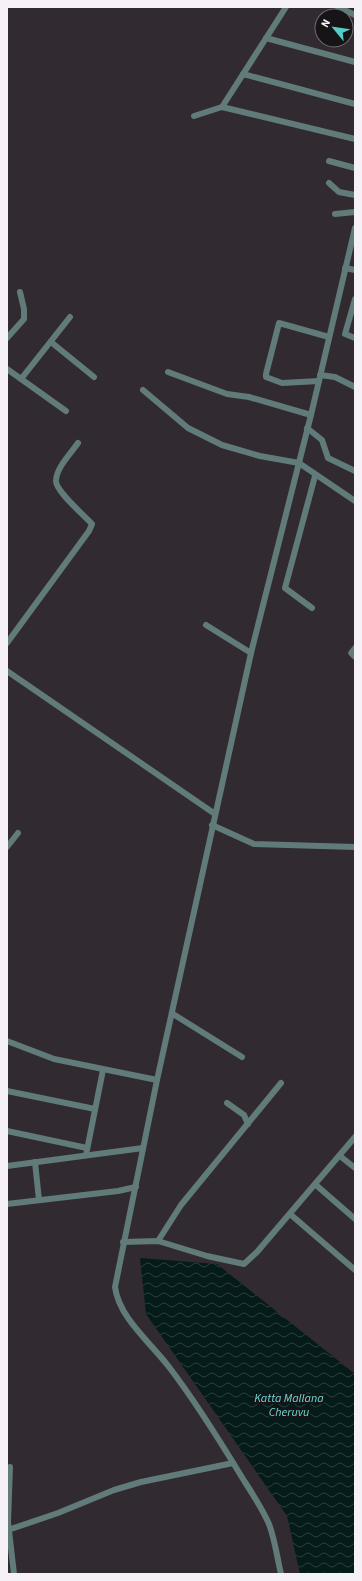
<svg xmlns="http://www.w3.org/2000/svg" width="362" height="1581" font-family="'Source Sans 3',sans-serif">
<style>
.water{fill:url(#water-waves)}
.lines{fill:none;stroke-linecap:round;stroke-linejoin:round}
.minor{stroke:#607b79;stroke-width:6}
.labels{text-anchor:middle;stroke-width:4;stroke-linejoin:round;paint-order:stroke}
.water-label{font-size:12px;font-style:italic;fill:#6cd9d4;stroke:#171417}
</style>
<defs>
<pattern id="water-waves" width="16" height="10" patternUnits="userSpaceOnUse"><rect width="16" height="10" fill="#051b1a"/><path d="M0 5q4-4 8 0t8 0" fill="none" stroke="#2a3d3c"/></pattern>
</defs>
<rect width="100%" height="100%" fill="#312a31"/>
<!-- water -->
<polygon class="water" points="140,1258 217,1264 355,1374 355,1574 300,1574 287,1516 146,1314"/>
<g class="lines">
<!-- minor -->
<g class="minor">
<polyline points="338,7 355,15"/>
<polyline points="266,38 355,62"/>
<polyline points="243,74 355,104"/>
<polyline points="222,107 286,7"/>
<polyline points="194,116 222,107 355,139"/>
<polyline points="329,161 355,168"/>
<polyline points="329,183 339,192 355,195"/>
<polyline points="335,214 355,212"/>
<polyline points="345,268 355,270"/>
<polyline points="355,299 345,334 355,338"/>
<polyline points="7,338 24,319 24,309 20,292"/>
<polyline points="51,342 94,377"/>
<polyline points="7,369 66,411"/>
<polyline points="168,372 227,394 249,397 311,415"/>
<polyline points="320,375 335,377 355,387"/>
<polyline points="21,379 70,317"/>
<polyline points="319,381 282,383 266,377 266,374 279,323 329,337"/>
<polyline points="143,390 188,428 222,445 260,456 299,463 355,501"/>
<polyline points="307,428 322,440 328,458 355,471"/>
<polyline points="312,608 285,588 315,476"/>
<polyline points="206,625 251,653"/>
<path d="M7,643l82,-112 3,-7c-7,-8 -38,-34 -36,-44 1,-13 15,-27 22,-37"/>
<polyline points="355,648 351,653 355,657"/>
<polyline points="7,671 215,814"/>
<polyline points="212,825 254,844 355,847"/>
<polyline points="7,847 18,833"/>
<polyline points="173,1014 242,1057"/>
<polyline points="7,1041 54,1059 157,1080"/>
<polyline points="7,1091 95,1109"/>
<polyline points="227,1103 244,1115 248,1124"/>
<polyline points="7,1131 87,1148"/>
<polyline points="86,1155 103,1070"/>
<polyline points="340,1156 355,1168"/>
<polyline points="35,1162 39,1200"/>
<polyline points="7,1166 143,1148"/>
<polyline points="316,1185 355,1219"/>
<polyline points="7,1204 118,1191 136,1187"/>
<polyline points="290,1214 355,1270"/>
<polyline points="158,1241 181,1205 281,1083"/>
<polyline points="123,1242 158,1241 207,1256 244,1264 257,1252 355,1137"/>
<polyline points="10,1467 8,1522 14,1574"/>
<polyline points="8,1530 58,1513 114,1490 141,1482 233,1463"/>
<path d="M281,1574c-4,-17 -6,-34 -12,-50 -7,-16 -17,-31 -26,-45 -23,-38 -47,-77 -74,-112 -18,-24 -50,-49 -54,-80l42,-207 94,-427 60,-238 44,-187"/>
</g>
</g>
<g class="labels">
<!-- water labels -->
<g class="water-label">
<text x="289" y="1402">Katta Mallana<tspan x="289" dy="14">Cheruvu</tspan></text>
</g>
</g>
<!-- border -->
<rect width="362" height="1581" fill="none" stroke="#f6f1f7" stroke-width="16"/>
<!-- north arrow -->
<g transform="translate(334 28) rotate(299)"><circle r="19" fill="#171417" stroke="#706c71"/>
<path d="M0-3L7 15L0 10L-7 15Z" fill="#54cdc8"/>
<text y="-6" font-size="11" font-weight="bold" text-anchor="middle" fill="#f6f1f7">N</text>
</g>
</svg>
